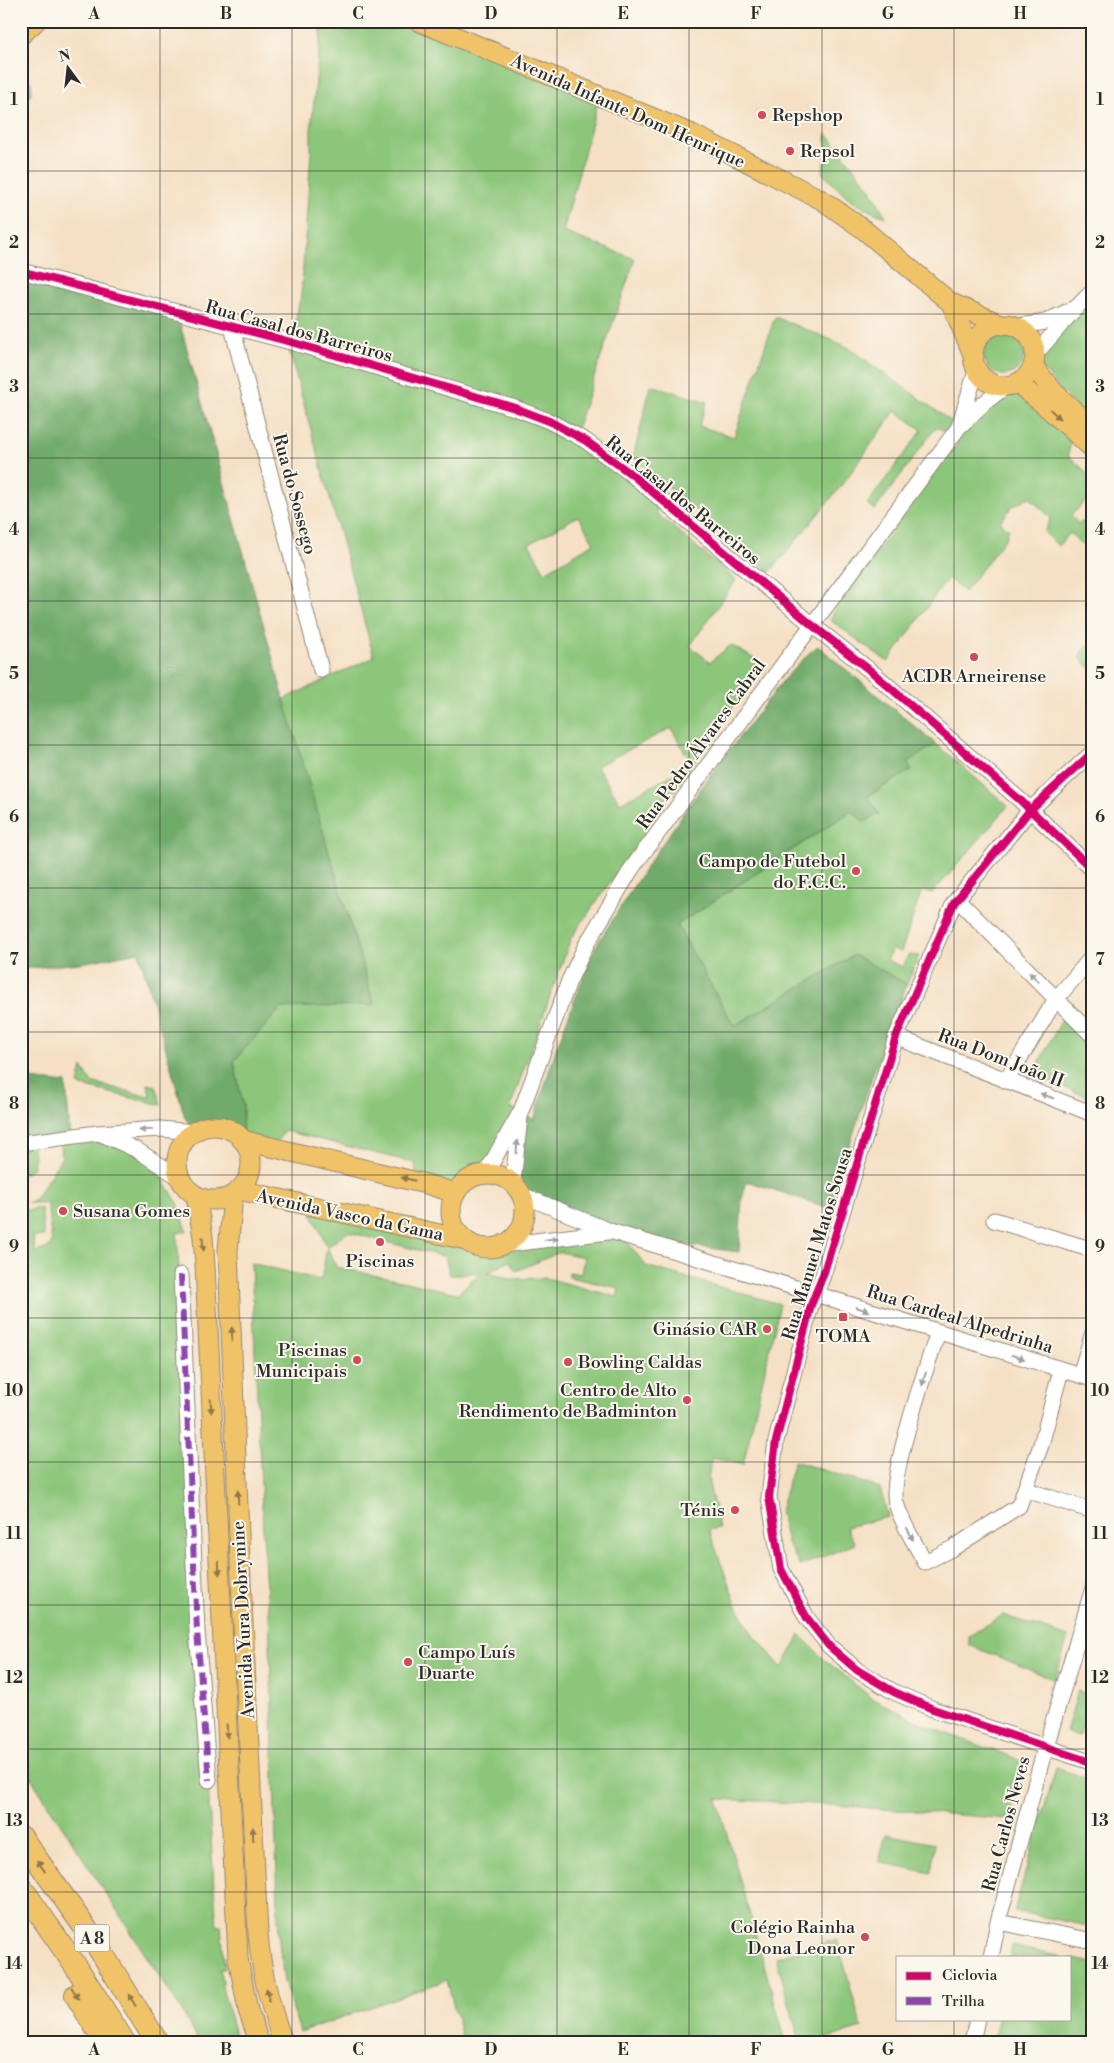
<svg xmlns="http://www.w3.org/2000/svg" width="1114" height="2063" font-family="'Libre Bodoni',serif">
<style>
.green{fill:#8cc67a;stroke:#5c7852;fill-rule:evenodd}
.forest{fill:#71ab6a;stroke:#4e6b4a}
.water{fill:#5dc4da;stroke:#447882}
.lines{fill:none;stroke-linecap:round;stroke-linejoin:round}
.minor-casing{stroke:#908678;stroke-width:17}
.major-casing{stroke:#908678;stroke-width:21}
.highway-casing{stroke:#908678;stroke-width:24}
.minor{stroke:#fff;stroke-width:15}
.major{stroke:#f1c369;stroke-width:19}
.highway{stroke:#f1c369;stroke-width:22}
.quiet{stroke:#8e44ad;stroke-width:6;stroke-dasharray:12 6;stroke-linecap:butt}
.cycleway-casing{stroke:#fbf7ec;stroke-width:11}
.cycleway{stroke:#d6006c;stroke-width:8}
.oneway{fill:#8e774a}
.oneway2{fill:#a0a0a0}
.grid{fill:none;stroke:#2b2b2b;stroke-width:1;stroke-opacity:0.55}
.poi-dot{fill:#d1495b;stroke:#fbf7ec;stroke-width:2}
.labels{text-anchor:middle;stroke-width:4;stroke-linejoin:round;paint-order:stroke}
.shield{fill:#fbf7ec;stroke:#696865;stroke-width:1}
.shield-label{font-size:16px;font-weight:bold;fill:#2b2b2b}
.street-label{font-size:18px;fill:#2b2b2b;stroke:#fbf7ec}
.poi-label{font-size:18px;fill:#2b2b2b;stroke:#fbf7ec;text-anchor:end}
.neatline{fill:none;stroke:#2b2b2b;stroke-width:2}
.grid-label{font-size:16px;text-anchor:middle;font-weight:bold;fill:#2b2b2b}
</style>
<rect width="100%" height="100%" fill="#fbf7ec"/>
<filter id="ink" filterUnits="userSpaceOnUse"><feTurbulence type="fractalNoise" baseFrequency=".02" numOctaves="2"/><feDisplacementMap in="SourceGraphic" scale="10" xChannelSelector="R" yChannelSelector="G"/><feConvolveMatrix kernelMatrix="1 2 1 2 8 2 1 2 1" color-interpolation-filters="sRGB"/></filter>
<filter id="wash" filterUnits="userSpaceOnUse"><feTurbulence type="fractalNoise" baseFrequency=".0096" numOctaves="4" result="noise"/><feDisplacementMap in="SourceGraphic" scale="20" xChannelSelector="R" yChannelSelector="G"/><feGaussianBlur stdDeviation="1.12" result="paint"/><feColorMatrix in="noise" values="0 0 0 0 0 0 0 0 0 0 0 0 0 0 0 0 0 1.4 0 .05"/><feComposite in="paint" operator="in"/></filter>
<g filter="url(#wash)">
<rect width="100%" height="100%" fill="#f5e0c5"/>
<!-- green -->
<g class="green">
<path d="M322,21h89l188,76 -36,135 72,27 -61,176 88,66 -6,12 80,67 -46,66 20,16 21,-17 32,19 -192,274 -61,170 11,3 -42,63 -17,9 -7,10 -38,-12 -2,-18 -130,-32 -12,15 -31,-6 1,-34 -9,-45 47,-53 93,-4 -90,-305 90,-42 -86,-310 3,-5 10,-47 10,-142v-23zM578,516l16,27 -49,29 -16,-28zM671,728l21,36 -72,39 -23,-37z"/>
<path d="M826,133l44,55 16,29c-29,-9 -43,-23 -64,-44l4,-17z"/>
<polygon points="1093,291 1093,427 1035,360"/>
<polygon points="775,317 846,346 959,427 1006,386 1072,437 1068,455 1093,479 1093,509 1085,501 1071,516 1079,524 1082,521 1093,530 1093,556 1070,533 1058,546 1044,532 1051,518 1029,497 1013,506 1000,522 1009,529 1006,538 964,592 948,578 888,662 830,620 843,596 957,444 951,438 952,435 936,427 875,510 867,504 922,430 895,411 842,485 770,572 633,458 651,385 707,402 699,426 734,437"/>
<circle cx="1004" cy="355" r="20"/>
<polygon points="1093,642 1093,671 1080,658 1081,652"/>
<polygon points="936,744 1008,806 933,893 922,890 901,952 892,949 887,960 903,967 908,955 919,956 907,984 854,955 734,1026 677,925 852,811 879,814 867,797 911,770 908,762"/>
<polygon points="1063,1018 1093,1050 1093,1099 1032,1075"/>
<polygon points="82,1067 91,1082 150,1097 148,1084 156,1086 161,1105 78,1085"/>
<polygon points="98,1133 173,1175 162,1178 178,1203 187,1231 177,1233 214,1889 217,1926 221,1926 225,1969 220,1969 223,1991 237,2042 199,2042 182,2011 36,1786 21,1760 21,1211 41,1208 44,1236 33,1237 35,1252 46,1249 52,1243 47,1203 28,1203 36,1198 62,1157 60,1138"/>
<polygon points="31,1142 34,1156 33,1168 26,1173 21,1174 21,1143"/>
<path d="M308,1206l154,33c10,6 18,9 30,9l118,-17 19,13 17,22 134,38 -37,161 -31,-7 -4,21 11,49 -10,2 27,74 16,29 30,35 18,-33 24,24 49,40 56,28 97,35 -17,57 -176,-14 -116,-6 69,243h-323l-16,-62 -147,52 -16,-51 -5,-39 -10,-330 -4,-37 -14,-312 70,17 6,-34zM348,1232l97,25 5,18h12l12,-3 4,6 -7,2 -14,15v-2l-121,-26 -9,-20zM560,1252l24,5 -3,17 -12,-2v5l50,11 -2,9 -71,-19 -40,1v-2l-19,-4 23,-12 6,10z"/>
<polygon points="794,1461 880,1488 888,1517 846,1527 855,1544 800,1566 787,1543 780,1511"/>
<polygon points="1003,1615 1068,1637 1055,1680 969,1645 969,1636"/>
<polygon points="1078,1691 1093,1695 1079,1736 1066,1732"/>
<polygon points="1056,1768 1093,1780 1093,1927 1014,1911"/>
<polygon points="886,1834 935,1844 931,1873 879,1862"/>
<polygon points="837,1939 862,2028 813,2042 800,2042 776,1957"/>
<polygon points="1012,1946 1062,1957 1010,1957"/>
<polygon points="1070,1958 1093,1963 1093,2042 993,2042 998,2019 1070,2019"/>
</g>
<!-- forest -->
<g class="forest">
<path d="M21,271l156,42 107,386 90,306 -93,3 -47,53 9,45 -1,34c-14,-13 -29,-16 -47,-8l-10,-14 -46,-166 -58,11 -60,6z"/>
<polygon points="818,646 936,744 908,762 911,770 867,796 879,814 864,822 851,811 677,925 734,1026 854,955 907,984 872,1077 829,1208 747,1181 742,1199 739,1252 631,1238 522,1195 513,1182 521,1111 534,1120 556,1049 594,949 644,870 713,771 785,678 809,653"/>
<polygon points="21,1078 66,1083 70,1136 21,1143"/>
</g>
<!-- water -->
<path class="water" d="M29,79c6,9 2,20 -8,23v-22z"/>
</g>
<g filter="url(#ink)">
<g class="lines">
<defs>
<g id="minor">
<polyline points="21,271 291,342 515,408 549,421 586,441 631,474 812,625 872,672 1020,800 1093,870"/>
<polyline points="232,327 321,670"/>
<polyline points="1015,327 1045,322 1073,309"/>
<path d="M1035,354c20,-21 37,-44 58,-63"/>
<polyline points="960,423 977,368"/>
<polyline points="1093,752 1030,810 954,903 896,1037 823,1275 811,1305 776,1441 769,1497 781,1569 807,1618 829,1646 857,1670 894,1692 933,1709 1093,1763"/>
<polyline points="957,899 1093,1036"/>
<polyline points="896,1037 1093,1114"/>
<polyline points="1006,1081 1056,999 1093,956"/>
<polyline points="99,1133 137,1150 180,1178"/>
<polyline points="21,1143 98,1133 160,1129 195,1132"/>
<polyline points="486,1173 521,1111 569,981 586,945 632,868 959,427 984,403 1006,386"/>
<polyline points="513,1182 520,1117"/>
<polyline points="522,1195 610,1231 1093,1379"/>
<polyline points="994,1220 1093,1250"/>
<polyline points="503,1245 608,1232"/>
<polyline points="181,1275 197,1631 209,1780"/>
<path d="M938,1332c-10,31 -50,145 -42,171 6,21 19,40 29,59l28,-14 66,-42 22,-61 20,-75"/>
<polyline points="1080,1375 1093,1333"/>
<polyline points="1026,1490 1093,1511"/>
<polyline points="998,1922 1093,1941"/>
<polyline points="991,1957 998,1922 1041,1763 1093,1588"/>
<polyline points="972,2042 977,2019"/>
</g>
<g id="major">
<polyline points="418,21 692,134 822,200 863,229 951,303 1003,325"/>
<polyline points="951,303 974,357"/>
<circle cx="1004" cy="355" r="31"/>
<polyline points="1033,366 1054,392 1093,428"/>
<polyline points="1017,383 1042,403 1093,449"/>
<circle cx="214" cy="1163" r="37"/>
<polyline points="242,1140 426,1184 455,1193"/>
<circle cx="488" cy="1211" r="37"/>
<polyline points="239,1190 462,1239"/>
<path d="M233,1195l-5,56 12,309 18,374c3,37 12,73 25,108"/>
<polyline points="196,1196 203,1237 205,1265 238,1958 248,2010 259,2042"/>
</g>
<g id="highway">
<polyline points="21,33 34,21"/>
<polyline points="21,1837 93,1939 157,2042"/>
<polyline points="21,1887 77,1968 124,2042"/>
<polyline points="76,1995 105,2042"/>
</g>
</defs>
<!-- minor casing -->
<use href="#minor" class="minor-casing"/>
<!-- major casing -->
<use href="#major" class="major-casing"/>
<!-- highway casing -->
<use href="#highway" class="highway-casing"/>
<!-- minor -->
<use href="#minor" class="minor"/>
<!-- major -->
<use href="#major" class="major"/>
<!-- highway -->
<use href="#highway" class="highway"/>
<!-- quiet -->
<polyline class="quiet" points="181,1275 197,1631 209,1780"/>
<defs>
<g id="cycleway">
<polyline points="21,271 291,342 515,408 549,421 586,441 631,474 812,625 872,672 1020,800 1093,870"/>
<polyline points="1093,752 1030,810 954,903 896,1037 823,1275 811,1305 776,1441 769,1497 781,1569 807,1618 829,1646 857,1670 894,1692 933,1709 1093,1763"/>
</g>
</defs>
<!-- cycleway casing -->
<use href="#cycleway" class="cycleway-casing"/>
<!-- cycleway -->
<use href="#cycleway" class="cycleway"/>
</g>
<!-- one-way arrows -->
<defs><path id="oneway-solid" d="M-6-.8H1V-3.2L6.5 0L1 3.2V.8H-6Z" transform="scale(1.25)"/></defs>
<g class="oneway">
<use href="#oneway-solid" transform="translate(1055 414) rotate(43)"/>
<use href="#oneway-solid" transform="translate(408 1179) rotate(-167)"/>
<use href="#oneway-solid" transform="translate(203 1244) rotate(85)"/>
<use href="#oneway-solid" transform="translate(232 1334) rotate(-92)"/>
<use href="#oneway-solid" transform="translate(211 1406) rotate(87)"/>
<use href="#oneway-solid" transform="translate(238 1497) rotate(-92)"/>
<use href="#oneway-solid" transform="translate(219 1568) rotate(88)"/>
<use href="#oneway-solid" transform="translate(227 1731) rotate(87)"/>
<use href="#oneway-solid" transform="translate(253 1834) rotate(-92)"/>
<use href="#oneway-solid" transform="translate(41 1866) rotate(-125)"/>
<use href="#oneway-solid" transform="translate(75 1993) rotate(58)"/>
<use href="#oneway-solid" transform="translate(268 1995) rotate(-102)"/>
<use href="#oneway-solid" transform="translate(132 2000) rotate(-121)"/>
</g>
<g class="oneway2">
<use href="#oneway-solid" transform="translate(1034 977) rotate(-135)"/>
<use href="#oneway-solid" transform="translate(1047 1096) rotate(-159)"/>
<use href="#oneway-solid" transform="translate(146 1130) rotate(176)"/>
<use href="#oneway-solid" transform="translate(517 1147) rotate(-84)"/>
<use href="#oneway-solid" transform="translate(551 1239) rotate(-7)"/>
<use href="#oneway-solid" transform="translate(862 1309) rotate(17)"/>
<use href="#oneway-solid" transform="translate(1018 1357) rotate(17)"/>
<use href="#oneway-solid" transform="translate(924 1379) rotate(106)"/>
<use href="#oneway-solid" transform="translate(910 1534) rotate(63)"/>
</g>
</g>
<!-- grid -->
<path class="grid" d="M160,21v2021M292,21v2021M425,21v2021M557,21v2021M689,21v2021M822,21v2021M954,21v1936M21,171h1072M21,314h1072M21,458h1072M21,601h1072M21,745h1072M21,888h1072M21,1032h1072M21,1175h1072M21,1318h1072M21,1462h1072M21,1605h1072M21,1749h1072M21,1892h1072M954,2019v23"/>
<!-- markers -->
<g class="poi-dot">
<circle cx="762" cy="115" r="5"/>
<circle cx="790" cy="151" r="5"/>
<circle cx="974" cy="657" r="5"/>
<circle cx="856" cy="871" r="5"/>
<circle cx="63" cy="1211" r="5"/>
<circle cx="380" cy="1242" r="5"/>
<rect x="838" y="1312" width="10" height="10" rx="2.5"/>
<circle cx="767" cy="1329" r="5"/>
<circle cx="357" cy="1360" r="5"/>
<circle cx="568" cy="1362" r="5"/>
<circle cx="687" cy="1400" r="5"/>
<circle cx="735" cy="1510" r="5"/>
<circle cx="408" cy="1662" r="5"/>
<circle cx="865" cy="1937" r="5"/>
</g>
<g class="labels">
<!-- shield labels -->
<rect class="shield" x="74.5" y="1924.5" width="35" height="27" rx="4"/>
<g class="shield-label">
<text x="92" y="1944">A 8</text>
</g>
<!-- street labels -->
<g class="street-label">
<text transform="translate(628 111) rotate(24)" y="6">Avenida Infante Dom Henrique</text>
<text transform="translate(299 331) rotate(15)" y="6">Rua Casal dos Barreiros</text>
<text transform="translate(295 494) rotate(75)" y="6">Rua do Sossego</text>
<text transform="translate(683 500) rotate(39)" y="6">Rua Casal dos Barreiros</text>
<text transform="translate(701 744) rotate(-54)" y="6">Rua Pedro Álvares Cabral</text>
<text transform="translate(1001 1058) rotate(21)" y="6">Rua Dom João II</text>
<text transform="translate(350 1215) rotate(12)" y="6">Avenida Vasco da Gama</text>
<text transform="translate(817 1244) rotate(-73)" y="6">Rua Manuel Matos Sousa</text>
<text transform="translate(960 1319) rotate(17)" y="6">Rua Cardeal Alpedrinha</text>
<text transform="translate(243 1620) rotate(-93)" y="6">Avenida Yura Dobrynine</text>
<text transform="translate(1006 1824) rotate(-75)" y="6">Rua Carlos Neves</text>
</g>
<!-- poi labels -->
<g class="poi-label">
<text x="772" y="121" text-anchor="start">Repshop</text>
<text x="800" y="157" text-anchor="start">Repsol</text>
<text x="974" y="682" text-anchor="middle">ACDR Arneirense</text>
<text x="846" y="867">Campo de Futebol<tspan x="846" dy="21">do F.C.C.</tspan></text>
<text x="73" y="1217" text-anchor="start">Susana Gomes</text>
<text x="380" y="1267" text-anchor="middle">Piscinas</text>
<text x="757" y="1335">Ginásio CAR</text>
<text x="843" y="1342" text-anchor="middle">TOMA</text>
<text x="347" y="1356">Piscinas<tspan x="347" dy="21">Municipais</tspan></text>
<text x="578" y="1368" text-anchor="start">Bowling Caldas</text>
<text x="677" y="1396">Centro de Alto<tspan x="677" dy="21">Rendimento de Badminton</tspan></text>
<text x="725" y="1516">Ténis</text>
<text x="418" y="1658" text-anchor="start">Campo Luís<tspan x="418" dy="21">Duarte</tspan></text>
<text x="855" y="1933">Colégio Rainha<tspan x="855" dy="21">Dona Leonor</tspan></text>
</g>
</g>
<!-- margin -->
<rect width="1114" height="2063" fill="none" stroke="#fbf7ec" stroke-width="55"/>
<!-- legend -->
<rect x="896" y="1956" width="175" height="65" fill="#fbf7ec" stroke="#a8a59f"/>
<rect x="906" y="1972" width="25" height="8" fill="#d6006c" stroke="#a8a59f"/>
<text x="942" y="1980" font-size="15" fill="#2b2b2b">Ciclovia</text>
<rect x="906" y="1997" width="25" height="8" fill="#8e44ad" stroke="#a8a59f"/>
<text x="942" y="2006" font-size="15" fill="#2b2b2b">Trilha</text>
<!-- north arrow -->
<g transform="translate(68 68) rotate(345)" stroke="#fbf7ec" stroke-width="4" paint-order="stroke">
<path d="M0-4L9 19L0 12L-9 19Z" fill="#2b2b2b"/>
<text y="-8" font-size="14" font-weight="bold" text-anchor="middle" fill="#2b2b2b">N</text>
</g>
<rect x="28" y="28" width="1058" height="2008" class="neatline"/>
<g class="grid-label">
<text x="94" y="19">A</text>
<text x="226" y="19">B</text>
<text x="358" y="19">C</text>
<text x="491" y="19">D</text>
<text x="623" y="19">E</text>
<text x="756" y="19">F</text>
<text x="888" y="19">G</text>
<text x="1020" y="19">H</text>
<text x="14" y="105">1</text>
<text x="1100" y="105">1</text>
<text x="14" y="248">2</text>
<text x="1100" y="248">2</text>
<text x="14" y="392">3</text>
<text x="1100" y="392">3</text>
<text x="14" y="535">4</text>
<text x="1100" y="535">4</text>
<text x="14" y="679">5</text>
<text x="1100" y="679">5</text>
<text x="14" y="822">6</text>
<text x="1100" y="822">6</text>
<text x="14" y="965">7</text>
<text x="1100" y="965">7</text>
<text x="14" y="1109">8</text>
<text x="1100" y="1109">8</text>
<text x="14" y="1252">9</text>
<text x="1100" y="1252">9</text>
<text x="14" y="1396">10</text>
<text x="1100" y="1396">10</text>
<text x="14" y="1539">11</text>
<text x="1100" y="1539">11</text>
<text x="14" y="1683">12</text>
<text x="1100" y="1683">12</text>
<text x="14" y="1826">13</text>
<text x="1100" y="1826">13</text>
<text x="14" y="1969">14</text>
<text x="1100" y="1969">14</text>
<text x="94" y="2055">A</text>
<text x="226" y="2055">B</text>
<text x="358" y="2055">C</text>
<text x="491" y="2055">D</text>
<text x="623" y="2055">E</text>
<text x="756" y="2055">F</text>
<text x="888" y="2055">G</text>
<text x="1020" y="2055">H</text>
</g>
</svg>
